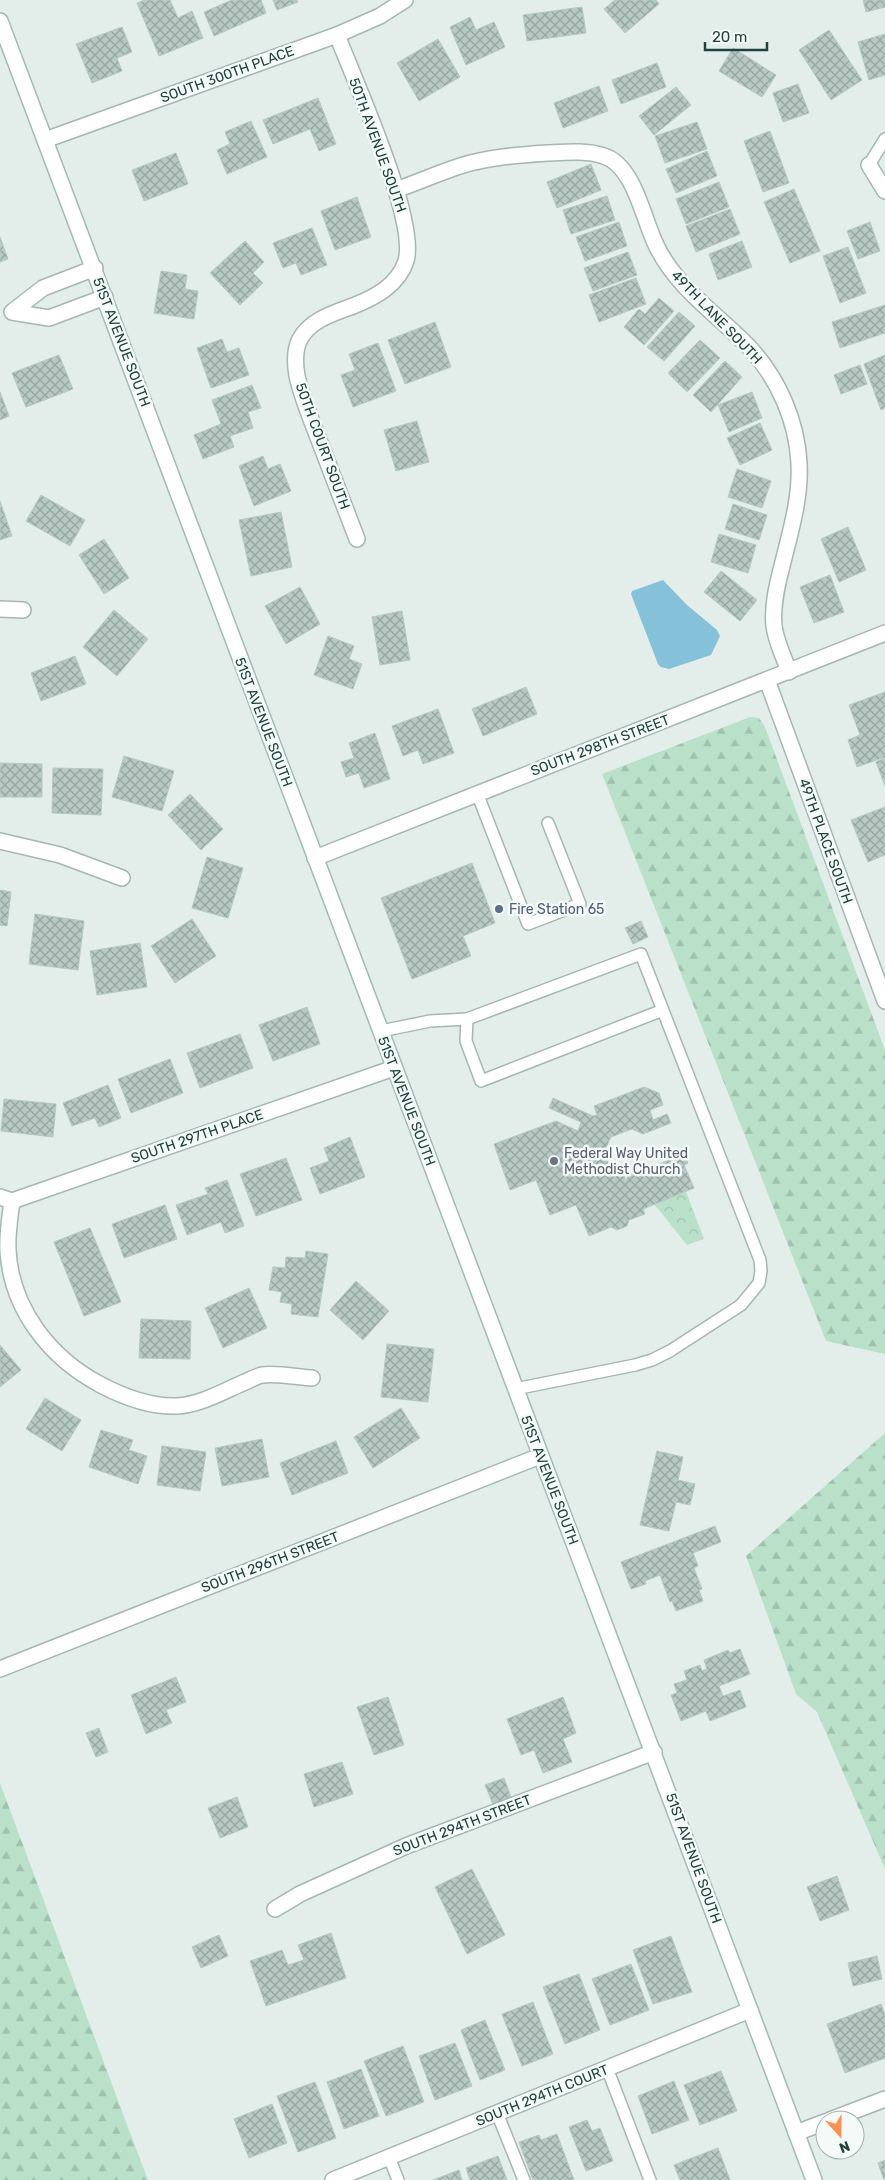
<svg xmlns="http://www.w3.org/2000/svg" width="885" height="2180" font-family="Rubik,sans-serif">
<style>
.forest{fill:url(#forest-firs)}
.park{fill:url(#park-crowns)}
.water{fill:#85c2d9}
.building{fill:url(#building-cross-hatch);stroke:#b4c9c3}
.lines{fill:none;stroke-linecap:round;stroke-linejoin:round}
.service-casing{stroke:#a5b7b3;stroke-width:14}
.minor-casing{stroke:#a5b7b3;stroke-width:18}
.tertiary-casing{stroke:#a5b7b3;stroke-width:18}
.secondary-casing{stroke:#a0bbb5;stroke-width:18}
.service{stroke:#fff;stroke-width:11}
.minor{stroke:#fff;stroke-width:15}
.tertiary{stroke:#fff;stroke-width:15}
.secondary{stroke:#fff;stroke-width:15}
.service-dot{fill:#5c6f8a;stroke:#f4faf8;stroke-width:2}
.worship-dot{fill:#6b7280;stroke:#f4faf8;stroke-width:2}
.labels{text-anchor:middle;stroke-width:5;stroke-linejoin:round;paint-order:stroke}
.street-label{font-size:14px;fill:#20423d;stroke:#f4faf8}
.service-label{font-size:14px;fill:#4e5e75;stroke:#f4faf8;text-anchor:start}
.worship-label{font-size:14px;fill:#5b616d;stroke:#f4faf8;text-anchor:start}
</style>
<defs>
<pattern id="forest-firs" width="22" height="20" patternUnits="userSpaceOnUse" patternTransform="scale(1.25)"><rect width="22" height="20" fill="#b9e1c9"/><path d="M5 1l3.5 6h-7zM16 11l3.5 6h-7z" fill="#9fc2ae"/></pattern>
<pattern id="park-crowns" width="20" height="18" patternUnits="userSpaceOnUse" patternTransform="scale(1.25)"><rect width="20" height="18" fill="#b9e1c9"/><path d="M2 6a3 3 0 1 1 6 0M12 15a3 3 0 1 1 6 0" fill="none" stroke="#9fc2ae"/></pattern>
<pattern id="building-cross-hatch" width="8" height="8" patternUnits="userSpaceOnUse" patternTransform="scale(1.25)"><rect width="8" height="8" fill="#b8c9c4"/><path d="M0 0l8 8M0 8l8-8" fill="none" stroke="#95a5a0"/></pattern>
</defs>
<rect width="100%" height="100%" fill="#e3eeea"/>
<!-- forest -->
<g class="forest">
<polygon points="750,717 759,718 765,727 885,1050 885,1354 826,1341 602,774"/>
<polygon points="885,1433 885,1869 817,1712 796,1694 746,1556"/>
<polygon points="0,1783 129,2130 148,2180 0,2180"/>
</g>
<!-- park -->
<polygon class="park" points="686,1192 704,1239 687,1245 654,1204"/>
<!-- water -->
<polygon class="water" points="663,580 687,605 717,630 720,636 711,655 669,669 661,667 658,664 631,594 632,591"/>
<!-- building -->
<g class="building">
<polygon points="145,0 170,0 178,18 192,11 203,38 159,56 137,3"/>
<polygon points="232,0 261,0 266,13 214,36 204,12"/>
<polygon points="273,0 297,0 298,2 277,10"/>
<polygon points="615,0 656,0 659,4 625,33 604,9"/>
<polygon points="863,0 885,0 885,7 866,12"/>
<polygon points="582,7 586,33 527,41 523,15"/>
<polygon points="470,17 476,30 494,22 505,47 466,65 450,27"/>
<polygon points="122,27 132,52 117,58 122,71 92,83 76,44"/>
<polygon points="829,30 862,80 831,100 799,50"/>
<polygon points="885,34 885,75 869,80 858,42"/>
<polygon points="438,39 460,77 419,101 397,63"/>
<polygon points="733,48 776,75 762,97 719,71"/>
<polygon points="657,63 666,87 621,104 612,80"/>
<polygon points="798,84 809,113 783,122 773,93"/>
<polygon points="599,86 608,111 563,128 554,103"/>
<polygon points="676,87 691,105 654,135 639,116"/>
<polygon points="318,98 336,144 319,151 310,129 273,144 263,120"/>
<polygon points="251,121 267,157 227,174 217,150 230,144 225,132"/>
<polygon points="697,122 707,149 665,163 655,136"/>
<polygon points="770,131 789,183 763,192 744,141"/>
<polygon points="707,151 717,176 676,193 666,169"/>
<polygon points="176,153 188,184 144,201 132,170"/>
<polygon points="591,164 601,190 557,208 547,182"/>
<polygon points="719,182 729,207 686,224 676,199"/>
<polygon points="794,189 820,251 790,263 764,202"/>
<polygon points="607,196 615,220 571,234 563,210"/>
<polygon points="357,197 371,237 335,250 321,211"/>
<polygon points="730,209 740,234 696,252 686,226"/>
<polygon points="619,222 627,246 585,261 576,237"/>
<polygon points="870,222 880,251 858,259 847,231"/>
<polygon points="312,228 327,265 301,275 296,263 283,268 273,243"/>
<polygon points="0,237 8,259 0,262"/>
<polygon points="245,241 264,262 253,273 263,283 240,305 210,273"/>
<polygon points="742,241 752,267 718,280 709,254"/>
<polygon points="848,247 866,293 840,303 823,256"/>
<polygon points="628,252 637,275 593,291 584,268"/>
<polygon points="161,271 187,275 185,289 198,291 194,319 154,313"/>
<polygon points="636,278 646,304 599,322 589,295"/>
<polygon points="659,298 674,311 644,345 624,327 639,309 645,314"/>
<polygon points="885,305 885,333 840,348 832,322"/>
<polygon points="679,312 695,326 664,361 647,347"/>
<polygon points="435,322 451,367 405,384 388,340"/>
<polygon points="222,339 227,352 239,348 249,375 211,388 197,348"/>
<polygon points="700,340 720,358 687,392 668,373"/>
<polygon points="378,343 396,391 353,407 341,375 355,370 349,354"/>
<polygon points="59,355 73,389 26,407 12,373"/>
<polygon points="885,355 885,408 881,410 864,364"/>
<polygon points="725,361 742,377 711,412 693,395"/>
<polygon points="860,365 867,384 841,394 834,375"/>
<polygon points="252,385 261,408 248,412 253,428 230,436 234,447 203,459 194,435 221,424 212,400"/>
<polygon points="0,392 9,416 0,420"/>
<polygon points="752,392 762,418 729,432 718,405"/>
<polygon points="417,421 429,462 396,471 384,430"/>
<polygon points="760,423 772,450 740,465 727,438"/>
<polygon points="263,456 268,469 280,464 291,491 254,506 239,466"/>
<polygon points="737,469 771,481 762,508 728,497"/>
<polygon points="41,495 85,520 70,546 26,521"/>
<polygon points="0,501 12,536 0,540"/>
<polygon points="733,504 767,515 759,540 725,529"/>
<polygon points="281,512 292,567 251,576 239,520"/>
<polygon points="848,527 866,570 839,582 821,539"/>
<polygon points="719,534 756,545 748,573 711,562"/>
<polygon points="104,539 129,578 104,594 79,555"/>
<polygon points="721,571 757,600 740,621 704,592"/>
<polygon points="830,575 844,612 814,623 800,587"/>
<polygon points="300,587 320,624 286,644 265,606"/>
<polygon points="114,610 148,639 117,676 83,647"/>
<polygon points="402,611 410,660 380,665 372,617"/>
<polygon points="328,636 354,646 349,659 362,664 353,689 314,675"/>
<polygon points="75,656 86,684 41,701 31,673"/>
<polygon points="526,687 537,714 483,736 472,709"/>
<polygon points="885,692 885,757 857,767 848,740 860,735 849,705"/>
<polygon points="438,709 454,753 423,764 418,750 403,756 392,726"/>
<polygon points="375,733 390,779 364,788 359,773 346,777 341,762 354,758 349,743"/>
<polygon points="124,756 174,771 162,811 112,797"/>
<polygon points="885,758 885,786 876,762"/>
<polygon points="0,763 42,764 42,797 0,797"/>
<polygon points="53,768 103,769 101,815 52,813"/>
<polygon points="190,794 223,829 201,850 168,815"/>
<polygon points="885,807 885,855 868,862 851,820"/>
<polygon points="207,857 243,868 228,918 192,908"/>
<polygon points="472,863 495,923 463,936 471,956 412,979 381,898"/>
<polygon points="0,890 11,892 7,926 0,925"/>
<polygon points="35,914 84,921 78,970 29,964"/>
<polygon points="192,919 216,956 175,983 151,946"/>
<polygon points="641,921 648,937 633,944 625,928"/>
<polygon points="140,943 147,987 97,995 90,951"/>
<polygon points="307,1007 320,1044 273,1061 259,1025"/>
<polygon points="240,1034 253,1068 200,1088 187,1053"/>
<polygon points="170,1059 183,1093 131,1113 118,1079"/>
<polygon points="108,1085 121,1118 99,1127 95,1118 72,1126 63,1103"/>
<polygon points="644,1087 659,1093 663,1105 650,1110 653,1120 667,1114 671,1123 643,1134 632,1129 611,1137 604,1152 611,1170 625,1177 625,1183 628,1176 675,1158 674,1156 683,1152 688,1163 684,1165 694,1188 643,1209 645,1214 629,1220 627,1226 617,1230 611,1227 589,1236 576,1205 550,1215 536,1180 510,1190 494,1144 556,1121 578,1131 581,1122 549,1108 553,1098 593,1116 597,1115 594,1106"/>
<polygon points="4,1099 56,1104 53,1137 1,1131"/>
<polygon points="350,1137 365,1177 320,1194 310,1168 329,1161 324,1148"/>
<polygon points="286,1158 302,1200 256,1216 240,1174"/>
<polygon points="227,1180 244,1226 225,1233 221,1222 187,1235 176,1205 208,1194 205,1188"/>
<polygon points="165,1205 177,1239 124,1258 112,1224"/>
<polygon points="90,1228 121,1302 84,1316 54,1242"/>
<polygon points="306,1251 328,1254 318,1317 291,1314 292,1304 280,1302 282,1292 269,1290 273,1267 285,1268 286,1257 305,1258"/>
<polygon points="356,1281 389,1311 363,1340 330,1310"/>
<polygon points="249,1288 267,1328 223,1348 205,1308"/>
<polygon points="141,1319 191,1321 190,1359 139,1358"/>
<polygon points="387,1344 434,1349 428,1402 381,1397"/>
<polygon points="0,1345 21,1370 0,1387"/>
<polygon points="45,1398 81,1420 62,1451 26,1429"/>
<polygon points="401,1408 420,1438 373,1468 354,1437"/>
<polygon points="101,1430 133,1440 129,1450 147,1456 138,1484 89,1467"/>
<polygon points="262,1439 269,1477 222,1486 215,1448"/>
<polygon points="336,1441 348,1473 292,1495 280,1463"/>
<polygon points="162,1446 206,1452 200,1491 157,1485"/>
<polygon points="657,1451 683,1457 678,1480 695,1484 690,1505 676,1502 669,1531 640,1525"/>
<polygon points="715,1526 721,1542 693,1553 698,1566 694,1568 702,1589 699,1590 703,1601 676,1611 672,1601 670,1602 660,1575 645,1581 646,1584 631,1589 621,1562"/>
<polygon points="740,1649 750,1674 719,1686 723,1696 740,1690 746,1707 710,1721 706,1711 681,1721 671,1695 677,1693 674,1684 687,1680 684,1671 700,1665 702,1671 707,1669 704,1660 728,1650 730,1653"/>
<polygon points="176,1677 186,1702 166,1710 172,1723 146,1734 131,1695"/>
<polygon points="388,1697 404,1745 374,1755 357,1707"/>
<polygon points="563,1697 576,1733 563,1739 572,1762 543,1773 534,1750 521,1755 507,1719"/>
<polygon points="99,1728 108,1752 96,1757 86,1733"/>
<polygon points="342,1762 353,1794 314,1807 304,1774"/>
<polygon points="504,1778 511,1797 493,1804 485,1785"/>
<polygon points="237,1797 248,1827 220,1838 208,1808"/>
<polygon points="472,1869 505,1935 467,1954 435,1887"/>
<polygon points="837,1876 849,1910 820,1921 807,1887"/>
<polygon points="331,1933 346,1978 266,2006 250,1961 282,1950 288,1965 304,1960 298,1945"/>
<polygon points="219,1935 228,1956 201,1968 192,1947"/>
<polygon points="671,1936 692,1992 653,2004 633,1950"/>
<polygon points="877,1956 882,1979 853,1986 848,1963"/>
<polygon points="631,1964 649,2010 610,2025 592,1979"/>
<polygon points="579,1974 600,2030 565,2044 543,1987"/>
<polygon points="533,2002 553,2054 522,2066 502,2014"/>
<polygon points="881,2004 885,2015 885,2058 845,2073 827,2024"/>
<polygon points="485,2020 505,2070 480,2080 461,2030"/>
<polygon points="455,2043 472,2086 435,2100 419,2056"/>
<polygon points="403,2046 424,2102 386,2116 364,2061"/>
<polygon points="361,2069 379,2116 344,2129 327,2082"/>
<polygon points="721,2071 737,2111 700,2125 684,2085"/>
<polygon points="674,2081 689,2120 652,2134 638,2096"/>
<polygon points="315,2082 336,2138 298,2152 277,2096"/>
<polygon points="272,2104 287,2143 249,2158 234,2119"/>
<polygon points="587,2120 592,2131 600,2128 613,2161 586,2171 569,2127"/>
<polygon points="557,2134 574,2180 533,2180 519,2142 539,2135 541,2140"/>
<polygon points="718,2148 730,2180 680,2180 674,2165"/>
<polygon points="498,2156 507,2180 470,2180 466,2168"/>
<polygon points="885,2160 885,2180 884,2180 878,2163"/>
<polygon points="459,2170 462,2180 433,2180"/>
</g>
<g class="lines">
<defs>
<g id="service">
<polyline points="869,165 885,139"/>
<polyline points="477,793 528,924 580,904 548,823"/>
<polyline points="381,1031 430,1021 467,1019"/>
<polyline points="515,1389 635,1365 652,1360 670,1351 741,1305 759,1283 761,1271 760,1260 641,954 467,1019 466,1041 481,1081 663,1010"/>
<polyline points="607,2068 650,2180"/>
<polyline points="497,2113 524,2180"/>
<polyline points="389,2157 398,2180"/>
</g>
<g id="minor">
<path d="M337,35c17,44 81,185 69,226 -8,24 -30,36 -53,45 -19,7 -43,14 -53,33 -6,11 -5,25 -3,37 5,22 14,43 22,64 13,33 25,66 38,99"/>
<polyline points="45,140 337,35 380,16 405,0"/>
<polyline points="869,165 885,191"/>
<path d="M396,190c22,-8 43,-17 64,-24 29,-9 59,-11 88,-13 18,-1 39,-3 56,3 31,10 39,64 53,91 20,41 61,68 92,100 29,31 48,74 50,116 2,35 -9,70 -17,103 -5,19 -10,40 -8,60 2,16 10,31 15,46"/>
<polyline points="95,268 43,288 12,312 49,318 105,297"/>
<polyline points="0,609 23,610"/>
<polyline points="767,680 885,1001"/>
<polyline points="0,841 60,855 122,878"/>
<polyline points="0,1197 12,1201 394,1068"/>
<path d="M12,1201c-2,16 -5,33 -4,49 3,59 42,108 93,135 23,12 49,22 76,21 23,-1 47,-15 68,-24 5,-2 12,-6 17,-7 14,-2 36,2 50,3"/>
<polyline points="275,1909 300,1894 406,1846 654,1752"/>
<polyline points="830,2120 885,2099"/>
<polyline points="796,2133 825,2122"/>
<polyline points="333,2180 750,2010"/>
</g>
<g id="tertiary">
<polyline points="315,858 885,633"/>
<polyline points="0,1669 540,1456"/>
</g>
<polyline id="secondary" points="0,21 814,2180"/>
</defs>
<!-- service casing -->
<use href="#service" class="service-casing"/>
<!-- minor casing -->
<use href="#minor" class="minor-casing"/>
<!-- tertiary casing -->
<use href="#tertiary" class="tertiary-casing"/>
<!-- secondary casing -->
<use href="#secondary" class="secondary-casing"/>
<!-- service -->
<use href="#service" class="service"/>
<!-- minor -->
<use href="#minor" class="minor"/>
<!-- tertiary -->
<use href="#tertiary" class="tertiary"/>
<!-- secondary -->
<use href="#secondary" class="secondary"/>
</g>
<!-- markers -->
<circle class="service-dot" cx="499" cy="909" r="5"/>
<circle class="worship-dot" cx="554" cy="1161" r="5"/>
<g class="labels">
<!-- street labels -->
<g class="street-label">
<text transform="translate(227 74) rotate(-20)" y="5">SOUTH 300TH PLACE</text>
<text transform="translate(378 145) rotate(70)" y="5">50TH AVENUE SOUTH</text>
<text transform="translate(717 317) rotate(46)" y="5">49TH LANE SOUTH</text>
<text transform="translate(122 342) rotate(69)" y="5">51ST AVENUE SOUTH</text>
<text transform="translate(323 446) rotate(70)" y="5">50TH COURT SOUTH</text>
<text transform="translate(264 722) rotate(69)" y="5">51ST AVENUE SOUTH</text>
<text transform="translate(600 745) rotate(-21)" y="5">SOUTH 298TH STREET</text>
<text transform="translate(826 841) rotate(70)" y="5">49TH PLACE SOUTH</text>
<text transform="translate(407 1101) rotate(69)" y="5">51ST AVENUE SOUTH</text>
<text transform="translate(197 1136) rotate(-19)" y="5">SOUTH 297TH PLACE</text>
<text transform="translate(550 1480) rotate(69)" y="5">51ST AVENUE SOUTH</text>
<text transform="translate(270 1562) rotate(-21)" y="5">SOUTH 296TH STREET</text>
<text transform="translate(462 1825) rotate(-21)" y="5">SOUTH 294TH STREET</text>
<text transform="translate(694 1858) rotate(70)" y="5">51ST AVENUE SOUTH</text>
<text transform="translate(542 2095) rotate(-22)" y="5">SOUTH 294TH COURT</text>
</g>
<!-- service labels -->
<g class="service-label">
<text x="509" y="914">Fire Station 65</text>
</g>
<!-- worship labels -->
<g class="worship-label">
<text x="564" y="1158">Federal Way United<tspan x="564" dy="16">Methodist Church</tspan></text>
</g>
</g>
<!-- north arrow -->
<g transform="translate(840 2135) rotate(159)"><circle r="24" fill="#f4faf8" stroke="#9fb0ad"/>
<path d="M0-4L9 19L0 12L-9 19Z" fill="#ff8f50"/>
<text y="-8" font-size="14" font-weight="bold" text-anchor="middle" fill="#20423d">N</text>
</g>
<!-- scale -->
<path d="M705 42v8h62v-8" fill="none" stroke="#20423d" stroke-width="2.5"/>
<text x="712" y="42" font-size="15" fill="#20423d" stroke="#f4faf8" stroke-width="4" paint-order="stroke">20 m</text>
</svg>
